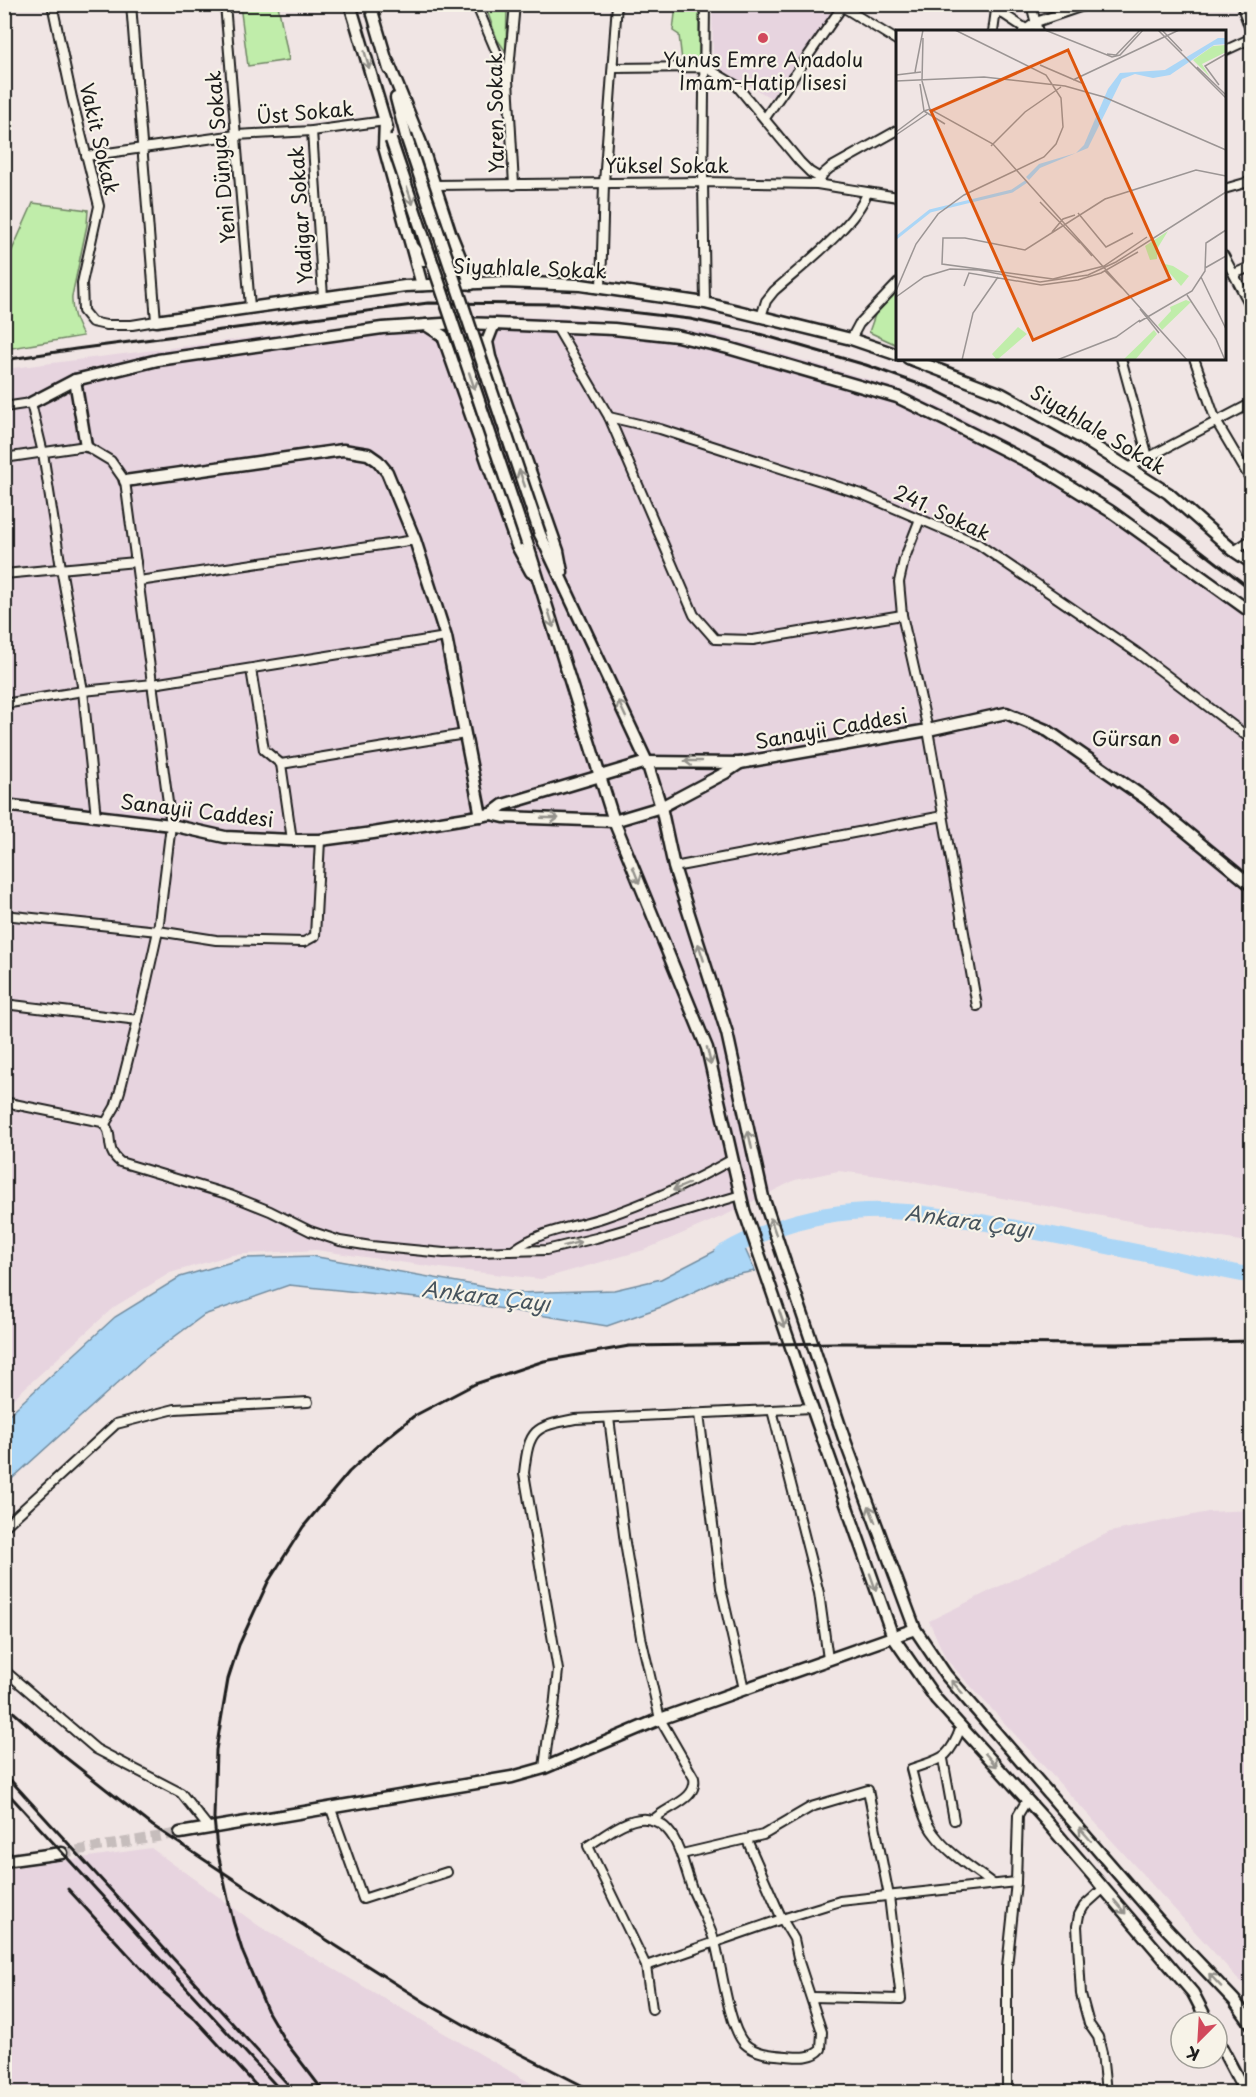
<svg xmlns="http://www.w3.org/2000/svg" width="1256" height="2097" font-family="'Playpen Sans',sans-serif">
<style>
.built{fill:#e7d4df}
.green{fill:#c0edaa;stroke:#6e8463;stroke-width:1.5}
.water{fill:#abd6f6;stroke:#728c9f;stroke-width:1.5}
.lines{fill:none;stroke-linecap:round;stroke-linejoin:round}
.river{stroke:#abd6f6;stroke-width:16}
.secondary-tunnel{stroke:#c6bdbc;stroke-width:10;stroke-dasharray:10 5;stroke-linecap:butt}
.street-casing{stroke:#1c1c1c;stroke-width:12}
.secondary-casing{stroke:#1c1c1c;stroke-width:15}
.street{stroke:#f7f3e8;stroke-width:8}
.secondary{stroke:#f7f3e8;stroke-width:10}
.rail{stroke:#1c1c1c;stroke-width:3}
.secondary-bridge-casing{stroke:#1c1c1c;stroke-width:15;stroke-linecap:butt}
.secondary-bridge{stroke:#f7f3e8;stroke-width:10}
.oneway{stroke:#94928c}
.poi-dot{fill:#d1495b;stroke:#f7f3e8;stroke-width:2}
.labels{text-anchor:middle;stroke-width:4.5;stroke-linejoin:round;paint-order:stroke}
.poi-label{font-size:20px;fill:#1c1c1c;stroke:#f7f3e8}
.street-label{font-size:20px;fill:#1c1c1c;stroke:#f7f3e8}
.water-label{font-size:21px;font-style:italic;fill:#47545d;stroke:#f7f3e8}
.inset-river{fill:none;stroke:#abd6f6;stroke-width:3}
.inset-road{fill:none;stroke:#9b9594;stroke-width:1.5}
.view{fill:#de560d;fill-opacity:0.15;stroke:#de560d;stroke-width:3}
.inset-edge{fill:none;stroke:#1c1c1c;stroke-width:3}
</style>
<rect width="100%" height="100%" fill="#f0e5e4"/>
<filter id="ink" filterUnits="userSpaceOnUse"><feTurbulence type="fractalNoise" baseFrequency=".0167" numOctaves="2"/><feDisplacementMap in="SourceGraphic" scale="12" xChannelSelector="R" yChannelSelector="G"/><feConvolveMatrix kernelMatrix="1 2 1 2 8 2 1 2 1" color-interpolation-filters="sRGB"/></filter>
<g filter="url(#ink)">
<!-- built -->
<g class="built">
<polygon points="712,5 825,5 834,11 771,98 713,65"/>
<polygon points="472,315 582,319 706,332 894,387 963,418 1041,461 1104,499 1251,606 1251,1243 880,1176 838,1171 795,1180 728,1214 644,1250 541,1279 448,1269 316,1250 231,1255 170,1273 114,1307 5,1406 5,369 313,330 414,319"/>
<polygon points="1251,1510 1252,1510 1251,1993 946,1659 929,1621 1110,1532 1208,1512"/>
<polygon points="151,1848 259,1926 546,2092 5,2092 5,1869"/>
</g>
<!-- green -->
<g class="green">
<polygon points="240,5 278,5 289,60 248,66"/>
<polygon points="485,5 507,5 506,52 497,39"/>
<polygon points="676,5 699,5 699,63 682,61 679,35 673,31"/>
<path d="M33,203l55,7 -1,15 -15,71c-1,15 4,26 11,40l-78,13v-83z"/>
<polygon points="897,292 897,345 869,332 876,312"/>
</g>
<!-- water -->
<polygon class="water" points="740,1238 755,1271 725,1277 664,1306 607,1326 466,1303 289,1285 204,1315 143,1360 5,1485 5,1418 115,1317 180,1277 245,1258 312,1256 518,1293 614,1290 661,1279"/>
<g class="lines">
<!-- river -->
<path class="river" d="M723,1253c43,-25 93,-40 143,-42 36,-2 72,5 108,10 93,14 185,37 278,55"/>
<!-- secondary-tunnel -->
<polyline class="secondary-tunnel" points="62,1853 180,1833"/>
<defs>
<g id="street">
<polyline points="52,4 72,98 99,206 82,283 83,311 92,322 106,325 132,325 156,321 131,4"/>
<polyline points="225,4 250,307"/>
<polyline points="476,4 507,77"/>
<polyline points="838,4 898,41"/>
<polyline points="988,4 1026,29"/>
<polyline points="1031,4 1038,32"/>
<polyline points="1241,4 1252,35"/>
<polyline points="993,32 996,10"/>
<polyline points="1023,32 1036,22 1089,4"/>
<polyline points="1224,51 1252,38"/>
<polyline points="613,68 705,67 737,86 800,162 810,172 820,178"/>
<polyline points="765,118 842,7"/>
<polyline points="312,131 323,297"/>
<polyline points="86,156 236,135 312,131 385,121"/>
<polyline points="818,183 823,174 830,168 898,130"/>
<polyline points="435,185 703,182 817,184 898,197"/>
<polyline points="514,185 508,80 515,4"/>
<polyline points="1224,189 1252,181"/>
<polyline points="1224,256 1252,309"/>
<polyline points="1234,274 1252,266"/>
<polyline points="601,288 604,183 617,4"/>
<polyline points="705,303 703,182 705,4"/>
<path d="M761,317l5,-16 8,-10c27,-24 81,-65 93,-98"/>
<polyline points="556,326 609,417 694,615 715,639 753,640 902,615"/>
<polyline points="851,339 859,324 898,283"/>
<polyline points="1121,358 1148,457"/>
<polyline points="1194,358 1216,421 1252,482"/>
<polyline points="4,407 31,403 43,453 61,568 83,691 96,817"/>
<polyline points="609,417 660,429 864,495 978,544 1136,652 1252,740"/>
<polyline points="4,458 86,446 111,461 125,481 171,825 158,931 138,1020 120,1091 115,1107 105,1124"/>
<polyline points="1128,468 1252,403"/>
<polyline points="920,519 904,560 899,582 902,615 928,730 977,1006"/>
<polyline points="1234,551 1252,539"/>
<polyline points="4,574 136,562"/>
<polyline points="139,581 415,540"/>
<polyline points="251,669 264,750 281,764"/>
<polyline points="4,704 83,691 153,684 446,637"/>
<polyline points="292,840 281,764 465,734"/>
<polyline points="674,867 943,816"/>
<polyline points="4,915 158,931 216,940 304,942 315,936 320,840"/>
<polyline points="4,1004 138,1020"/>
<path d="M4,1102l98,20c14,12 1,27 18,40l110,33 40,16 40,20 30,10 31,5 73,7 102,-3 50,-12 145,-43"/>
<path d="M514,1250c26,-20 61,-23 91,-33 45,-15 87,-35 128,-58"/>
<polyline points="772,1410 819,1593 828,1659"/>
<polyline points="699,1414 721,1588 744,1689"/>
<path d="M609,1418l16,125 16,94 19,82 34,59c4,22 -27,28 -41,42"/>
<polyline points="4,1527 116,1424 175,1409 308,1402"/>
<polyline points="4,1670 96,1749 181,1793 209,1828"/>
<path d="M961,1727c-12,33 -19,31 -50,42 6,21 10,49 24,66 15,20 39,34 58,49"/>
<polyline points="943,1759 954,1820"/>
<path d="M544,1768l4,-32 6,-28 4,-38 -34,-197c5,-45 10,-46 51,-54l237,-11"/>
<polyline points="331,1809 363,1899 447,1872"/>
<polyline points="682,1854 763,1835 811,1807 868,1790 889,1896 901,1999 812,1997"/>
<polyline points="1104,1888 1084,1906 1079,1915 1077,1926 1081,1994 1089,2024 1098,2037 1102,2053 1106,2092"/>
<polyline points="646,1966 782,1919 840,1901 1016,1882"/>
<path d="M652,2009l-6,-43 -58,-120c16,-10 39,-29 58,-27 33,3 37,48 47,72 8,18 18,37 23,55 6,24 13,81 28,97 11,11 28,12 43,13 11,1 26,3 34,-7l1,-17 -23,-70 -5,-23 -12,-20 -35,-79"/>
<polyline points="1007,2092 1007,1967 1016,1882 1018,1815 1027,1800"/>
</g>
<g id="secondary">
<polyline points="350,4 387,128"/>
<polyline points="370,4 389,69"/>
<polyline points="388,62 421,143 450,232 471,284"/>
<polyline points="396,98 406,136"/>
<polyline points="385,121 384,147 422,285"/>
<polyline points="413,248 423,260 437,258 449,249 449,246"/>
<polyline points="156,321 405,286 503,282 581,285 705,303 851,339 898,355"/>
<polyline points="494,324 487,342 490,357 558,551 562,572"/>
<polyline points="426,325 443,336 517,546 531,572"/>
<polyline points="908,358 1002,394 1083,439 1168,493 1234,551 1252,563"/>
<polyline points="459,376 460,355 466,345 481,342 482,344"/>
<polyline points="75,380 86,446"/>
<polyline points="31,403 75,380 158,360 382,328 457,323 494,324 614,329 677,336 728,348 897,397 951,423 1044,470 1110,511 1252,613"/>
<polyline points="125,481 343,450 368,454 378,461 387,472 415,540 446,637 481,816"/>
<polyline points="540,534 647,762 661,807 674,867 727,1033 763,1197 844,1438 915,1629 946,1675 1160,1922 1234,2000 1252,2025"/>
<polyline points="527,543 614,821 707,1048 744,1210 812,1408 893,1637 936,1699 1047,1822 1193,1993 1208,2022"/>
<polyline points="4,805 171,825 225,837 292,840 320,840 373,833 491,814 504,817 614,821 661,807 725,773 740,763"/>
<polyline points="491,814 503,805 647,762 740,763 928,730 1006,713 1048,731 1145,798 1252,886"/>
<polyline points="180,1833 512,1777 544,1768 660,1719 915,1629"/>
<polyline points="4,1861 62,1853"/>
<polyline points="1217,2039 1245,2092"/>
</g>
</defs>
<!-- street casing -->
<use href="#street" class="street-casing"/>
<!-- secondary casing -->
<use href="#secondary" class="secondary-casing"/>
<!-- street -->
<use href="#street" class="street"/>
<!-- secondary -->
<use href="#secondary" class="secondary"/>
<!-- rail -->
<g class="rail">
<polyline points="4,360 76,349 428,303 562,304 690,319 756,333 866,365 933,389 1054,450 1116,489 1181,535 1252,590"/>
<polyline points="4,1704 65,1757 153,1826 297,1921 426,2003 479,2033 595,2092"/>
<polyline points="4,1773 295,2092"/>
<polyline points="4,1789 282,2092"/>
<polyline points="68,1889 160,1989 195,2019 262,2092"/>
<polyline points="324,2092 285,2041 268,2012 243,1953 233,1921 217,1849 214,1818 216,1750 228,1679 239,1645 268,1582 303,1527 349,1472 379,1444 414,1416 475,1384 544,1361 629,1346 836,1343 1116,1344 1252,1341"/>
</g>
<defs>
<g id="secondary-bridge">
<polyline points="406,136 540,534"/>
<polyline points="391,140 527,543"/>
</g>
</defs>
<!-- secondary-bridge casing -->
<use href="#secondary-bridge" class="secondary-bridge-casing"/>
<!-- secondary-bridge -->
<use href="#secondary-bridge" class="secondary-bridge"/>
</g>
<!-- one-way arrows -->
<defs><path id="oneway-shaft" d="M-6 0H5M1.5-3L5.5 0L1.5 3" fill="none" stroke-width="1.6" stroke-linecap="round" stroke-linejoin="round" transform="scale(1.5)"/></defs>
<g class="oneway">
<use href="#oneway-shaft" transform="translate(367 60) rotate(74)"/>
<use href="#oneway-shaft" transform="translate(410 196) rotate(71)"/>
<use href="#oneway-shaft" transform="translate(472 381) rotate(71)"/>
<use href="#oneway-shaft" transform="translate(522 478) rotate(-109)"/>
<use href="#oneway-shaft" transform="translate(551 619) rotate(73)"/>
<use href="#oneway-shaft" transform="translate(622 709) rotate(-115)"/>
<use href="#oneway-shaft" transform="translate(693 761) rotate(180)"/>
<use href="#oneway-shaft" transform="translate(550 818) rotate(2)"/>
<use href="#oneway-shaft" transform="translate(636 875) rotate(68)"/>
<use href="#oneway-shaft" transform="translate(701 952) rotate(-108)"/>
<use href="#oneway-shaft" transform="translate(709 1056) rotate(76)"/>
<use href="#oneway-shaft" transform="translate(750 1140) rotate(-102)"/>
<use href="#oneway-shaft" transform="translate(681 1187) rotate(157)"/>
<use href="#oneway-shaft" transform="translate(773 1226) rotate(-109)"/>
<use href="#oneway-shaft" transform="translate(572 1244) rotate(-14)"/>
<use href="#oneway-shaft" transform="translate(782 1319) rotate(71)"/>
<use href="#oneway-shaft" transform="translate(872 1514) rotate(-111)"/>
<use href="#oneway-shaft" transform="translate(873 1582) rotate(70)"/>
<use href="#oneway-shaft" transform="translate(957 1687) rotate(-132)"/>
<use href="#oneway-shaft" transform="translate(991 1760) rotate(48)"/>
<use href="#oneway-shaft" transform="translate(1085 1834) rotate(-131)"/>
<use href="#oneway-shaft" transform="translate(1120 1907) rotate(50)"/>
<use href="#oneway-shaft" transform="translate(1215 1980) rotate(-133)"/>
</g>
</g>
<!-- markers -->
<g class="poi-dot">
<circle cx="763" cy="38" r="6"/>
<circle cx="1174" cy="739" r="6"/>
</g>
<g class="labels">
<!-- poi labels -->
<g class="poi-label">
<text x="763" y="67">Yunus Emre Anadolu<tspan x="763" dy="23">İmam-Hatip lisesi</tspan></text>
<text x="1162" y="746" text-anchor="end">Gürsan</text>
</g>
<!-- street labels -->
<g class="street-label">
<text transform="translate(305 113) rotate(-5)" y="7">Üst Sokak</text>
<text transform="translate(496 113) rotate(-91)" y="7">Yaren Sokak</text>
<text transform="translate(99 139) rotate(77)" y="7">Vakit Sokak</text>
<text transform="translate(221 157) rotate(-95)" y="7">Yeni Dünya Sokak</text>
<text x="667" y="173">Yüksel Sokak</text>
<text transform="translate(301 215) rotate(-94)" y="7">Yadigar Sokak</text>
<text transform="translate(530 269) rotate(2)" y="7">Siyahlale Sokak</text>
<text transform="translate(1098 430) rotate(31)" y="7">Siyahlale Sokak</text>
<text transform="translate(942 513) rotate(25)" y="7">241. Sokak</text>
<text transform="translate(831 729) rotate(-10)" y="7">Sanayii Caddesi</text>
<text transform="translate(197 811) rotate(7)" y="7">Sanayii Caddesi</text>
</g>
<!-- water labels -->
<g class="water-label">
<text transform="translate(969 1222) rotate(8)" y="7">Ankara Çayı</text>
<text transform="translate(486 1297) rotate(7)" y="7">Ankara Çayı</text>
</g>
</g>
<!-- overview -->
<g transform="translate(896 30)">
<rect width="330" height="330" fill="#f0e5e4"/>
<path d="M330,15v7l-24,12 8,13 -17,-17 20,-14zM272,201l-11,18v10l-7,1 -5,-14zM265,233l12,3 16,10 -8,10zM290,270l5,2 -29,28 -4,-5 13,-14 -1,-4zM122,297l9,7 -30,26 -5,-6zM258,300l3,4 -22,26h-12z" fill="#c0edaa"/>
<path d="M322,8h8v6l-12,1 -44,30 -17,3 -18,-4 -13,5 -34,69 -48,20 -11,12 -3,-3 13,-13 37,-11 8,-8 24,-56 12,-16 45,-3z" fill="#abd6f6"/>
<path class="inset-river" d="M0,208l34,-27 82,-20 15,-10"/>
<path class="inset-road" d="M149,0l67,27 8,-2 23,-25M262,0l68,68M266,0l20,21M27,8l-1,43 8,29M211,24l9,1 24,-25M144,35l44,19M301,37l29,28M19,42l8,-42M0,45l25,-3M177,50l106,-50M0,51l88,-4 81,9 39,11 122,53M323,55l-14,-19 21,-12M28,81l6,-2 63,35 194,216M28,81l21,13M0,102l28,-21 -4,-27M0,105l31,-21M95,116l34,-34 36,-25M144,172l40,41M182,183l28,34 27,-14M156,202l11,-13 12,-4M251,207l-43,29 -51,13 -111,-15 1,-26h22l60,12 80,-51 91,-29 30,6M184,212l12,14M309,238l21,-12M209,241l17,17M305,247l25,52M68,256l5,-13 72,12 37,-5 23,-7 37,-21M0,261l20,-47 22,-30 26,-19 80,-38 12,-13 7,-17 -2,-29 -15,-23 -91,-45M291,265l29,44 9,21M0,267l28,-20 26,-8 29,1 61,12 48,-7 28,-13 110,-70M244,279l19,24M243,292l53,-31 13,-20 1,-28 20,-13M66,330l11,-47 25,-36M161,330l59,-23 24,-17"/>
<path class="view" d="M172,20l102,229 -137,61 -102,-229z"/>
<rect width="330" height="330" class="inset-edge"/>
</g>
<!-- margin -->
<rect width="1256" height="2097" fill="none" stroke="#f7f3e8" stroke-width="24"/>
<rect x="12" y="12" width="1232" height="2073" fill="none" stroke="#1c1c1c" stroke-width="2" filter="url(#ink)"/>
<!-- north arrow -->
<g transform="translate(1199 2040) rotate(204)"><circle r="28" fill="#f7f3e8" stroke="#9f9d96" stroke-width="1.5"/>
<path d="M0-4.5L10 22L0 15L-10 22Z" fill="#d1495b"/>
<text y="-9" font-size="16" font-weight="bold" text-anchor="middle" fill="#1c1c1c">K</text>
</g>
</svg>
